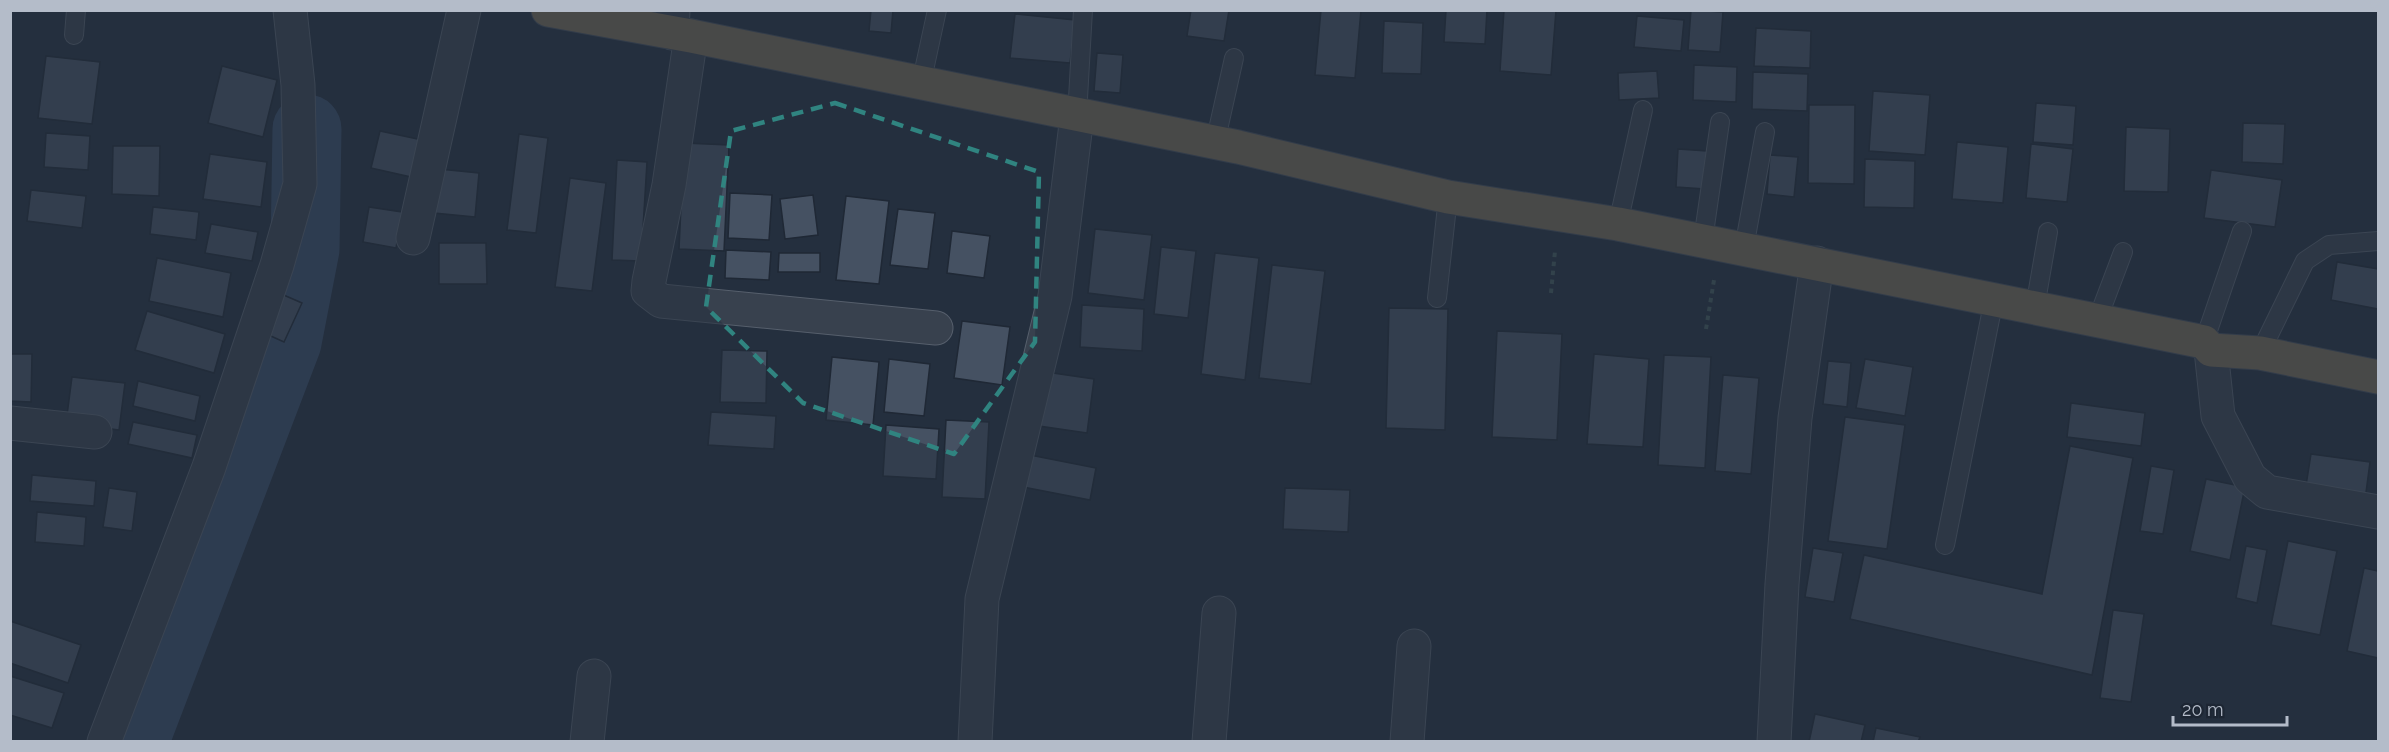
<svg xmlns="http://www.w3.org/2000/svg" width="2389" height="752" font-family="Raleway,sans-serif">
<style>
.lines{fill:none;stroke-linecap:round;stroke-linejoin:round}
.river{stroke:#394c67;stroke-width:69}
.building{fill:#455162;stroke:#1f2835;stroke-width:1.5}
.lane-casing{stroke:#565f6c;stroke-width:20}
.street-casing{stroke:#565f6c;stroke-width:35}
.highway-casing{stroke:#434c59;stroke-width:35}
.path{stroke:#44595c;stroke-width:4;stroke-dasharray:4.5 4.5;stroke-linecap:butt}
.lane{stroke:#38414e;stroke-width:18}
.street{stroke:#38414e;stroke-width:33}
.highway{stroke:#746855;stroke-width:33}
.marked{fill:none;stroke:#308480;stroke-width:4.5;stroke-dasharray:12 8;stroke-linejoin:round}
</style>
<rect width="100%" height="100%" fill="#242f3e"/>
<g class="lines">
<!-- river -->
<polyline class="river" points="134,742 287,342 305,249 307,129"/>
</g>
<!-- building -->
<g class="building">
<polygon points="871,10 893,10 891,33 869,31"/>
<polygon points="1191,10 1229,10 1224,41 1187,36"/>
<polygon points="1321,10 1361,10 1355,78 1315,75"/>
<polygon points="1446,10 1487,10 1485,44 1444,42"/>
<polygon points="1504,10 1556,10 1551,75 1500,71"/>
<polygon points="1691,10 1723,12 1720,52 1688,50"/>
<polygon points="1015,14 1075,20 1070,63 1010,58"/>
<polygon points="1637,16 1684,20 1681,51 1634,47"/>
<polygon points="1384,21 1423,23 1421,74 1382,73"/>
<polygon points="1756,28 1811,31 1810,68 1754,66"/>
<polygon points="1097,53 1123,55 1120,93 1094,91"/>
<polygon points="46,56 100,62 92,124 38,118"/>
<polygon points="1694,65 1737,67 1736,102 1693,100"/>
<polygon points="222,66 277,80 263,137 208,123"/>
<polygon points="1657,71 1659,98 1619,100 1618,73"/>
<polygon points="1753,72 1808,74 1807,111 1752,109"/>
<polygon points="1873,91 1930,95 1925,155 1869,151"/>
<polygon points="2036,103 2076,106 2073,145 2033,142"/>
<polygon points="1809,105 1855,105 1854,184 1808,183"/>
<polygon points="2243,123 2285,124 2283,164 2242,162"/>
<polygon points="2126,127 2170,129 2168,192 2124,191"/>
<polygon points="380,131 427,141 420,179 371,168"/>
<polygon points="46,133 90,136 88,170 44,167"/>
<polygon points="519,134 548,138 536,233 507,230"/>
<polygon points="1957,142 2008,147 2003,203 1952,199"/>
<polygon points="684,143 729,145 724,251 679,249"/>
<polygon points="2031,144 2073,149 2067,202 2026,198"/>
<polygon points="113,146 160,146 159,196 112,194"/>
<polygon points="1678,149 1707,151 1705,189 1676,187"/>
<polygon points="210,154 267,162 261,207 203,199"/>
<polygon points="1770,155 1798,157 1794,197 1767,194"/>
<polygon points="1865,159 1915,161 1914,208 1864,207"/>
<polygon points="617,160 647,162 641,261 612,260"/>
<polygon points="439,169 479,173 475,217 434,213"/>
<polygon points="2211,170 2282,180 2275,227 2204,218"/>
<polygon points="570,178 606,183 592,291 555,287"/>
<polygon points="31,190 86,196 82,228 27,221"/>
<polygon points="730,193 772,195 769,240 728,238"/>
<polygon points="813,195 818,235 785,239 780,199"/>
<polygon points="846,196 889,201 879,284 836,280"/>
<polygon points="153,207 199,212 196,240 150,234"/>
<polygon points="369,207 402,212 396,248 363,242"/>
<polygon points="898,209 935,213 928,269 890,265"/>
<polygon points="211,224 258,232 252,261 205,253"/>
<polygon points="1095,229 1152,235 1144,300 1088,293"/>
<polygon points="952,231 990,236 984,278 947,273"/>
<polygon points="439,243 486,243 487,284 439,284"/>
<polygon points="1161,247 1196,251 1188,318 1154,314"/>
<polygon points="726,250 771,252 769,280 725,278"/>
<polygon points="779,253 820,253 820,272 778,272"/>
<polygon points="1215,253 1259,258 1245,380 1201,374"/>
<polygon points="157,258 231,273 223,317 149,301"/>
<polygon points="2337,262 2378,269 2378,309 2331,300"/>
<polygon points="1272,265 1325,271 1311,384 1259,378"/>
<polygon points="279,293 302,303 284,342 262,332"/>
<polygon points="1082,305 1144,309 1142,351 1080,347"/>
<polygon points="1389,308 1448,309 1445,430 1386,428"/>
<polygon points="147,311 225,334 214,373 135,350"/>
<polygon points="962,321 1010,327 1002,385 954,378"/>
<polygon points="1497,331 1562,334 1557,440 1492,437"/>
<polygon points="722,350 767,351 766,403 720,402"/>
<polygon points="10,354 32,354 31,402 10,401"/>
<polygon points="1594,354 1649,359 1643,447 1587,444"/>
<polygon points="1664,355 1711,357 1705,468 1658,465"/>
<polygon points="832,357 879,362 873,425 826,420"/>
<polygon points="889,359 930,364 924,416 884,412"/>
<polygon points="1865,359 1913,367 1905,416 1856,408"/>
<polygon points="1828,361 1851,363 1847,407 1823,404"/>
<polygon points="1046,372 1094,379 1087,433 1039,426"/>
<polygon points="1723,375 1759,378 1751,474 1715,471"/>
<polygon points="72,377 125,383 119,430 66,423"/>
<polygon points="138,381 200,396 195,421 133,406"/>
<polygon points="2071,403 2145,413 2141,446 2067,437"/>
<polygon points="711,412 776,416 774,449 708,445"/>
<polygon points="1845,417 1905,425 1887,549 1828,541"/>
<polygon points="946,420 989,422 985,499 942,497"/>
<polygon points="133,422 197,435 192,458 128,444"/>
<polygon points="886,425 939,429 936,479 883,476"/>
<polygon points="2070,446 2133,458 2092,675 1850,619 1864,555 2042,594"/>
<polygon points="2311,454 2370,462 2365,500 2305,492"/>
<polygon points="1030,455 1096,468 1090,500 1023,487"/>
<polygon points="2151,466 2174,470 2163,534 2140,531"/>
<polygon points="32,475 96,481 94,506 30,501"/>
<polygon points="2206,479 2245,487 2230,560 2190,551"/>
<polygon points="109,488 137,492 132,531 103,527"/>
<polygon points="1285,488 1350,490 1348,532 1283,529"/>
<polygon points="37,512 86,517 84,546 35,542"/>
<polygon points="2288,541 2337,551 2320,635 2271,625"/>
<polygon points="2246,546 2267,550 2257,603 2236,598"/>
<polygon points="1813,548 1843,553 1834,602 1805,597"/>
<polygon points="2364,568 2378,571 2378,658 2347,651"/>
<polygon points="2113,610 2144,614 2131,702 2100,698"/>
<polygon points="10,621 81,645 68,683 10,663"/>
<polygon points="10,676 64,693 52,728 10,715"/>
<polygon points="1815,714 1865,725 1861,742 1809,742"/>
<polygon points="1876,728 1920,737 1918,742 1873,742"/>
</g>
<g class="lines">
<defs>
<g id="lane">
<polyline points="74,35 76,10"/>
<polyline points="921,84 937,10"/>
<polyline points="1077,116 1083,10"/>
<polyline points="1215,143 1234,58"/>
<polyline points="1618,224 1643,110"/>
<polyline points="1703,240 1720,122"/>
<polyline points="1744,248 1765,132"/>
<polyline points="1437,298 1448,197"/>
<polyline points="2035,307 2048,232"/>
<polyline points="2098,318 2123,252"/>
<polyline points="2204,342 2242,231"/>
<polyline points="2260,353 2305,261 2329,245 2378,241"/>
<polyline points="1945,545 1994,299"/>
</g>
<g id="street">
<polyline points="672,33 673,10"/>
<polyline points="691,36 669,185 649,281 648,291 661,301 936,328"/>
<polyline points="413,238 464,10"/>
<polyline points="2211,350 2218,416 2250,478 2267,492 2378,512"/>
<polyline points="10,423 95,432"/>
<polyline points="104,742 209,467 277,265 300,184 298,85 290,10"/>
<polyline points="587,742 594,676"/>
<polyline points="975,742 982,599 1055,296 1077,116"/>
<polyline points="1209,742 1219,613"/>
<polyline points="1407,742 1414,646"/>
<polyline points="1774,742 1782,584 1795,418 1817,263"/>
</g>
<polyline id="highway" points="548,10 691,36 1238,147 1448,197 1618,224 2204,342 2211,350 2260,353 2378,377"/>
</defs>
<!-- lane casing -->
<use href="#lane" class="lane-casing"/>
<!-- street casing -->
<use href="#street" class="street-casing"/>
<!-- highway casing -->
<use href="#highway" class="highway-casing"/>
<!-- path -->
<g class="path">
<polyline points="1551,293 1555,251"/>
<polyline points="1706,329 1714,280"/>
</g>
<!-- lane -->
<use href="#lane" class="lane"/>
<!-- street -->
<use href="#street" class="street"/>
<!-- highway -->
<use href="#highway" class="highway"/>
</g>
<!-- marked area -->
<path d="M0 0H2389V752H0ZM835,103l204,69 -4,170 -81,112 -151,-51 -97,-96 25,-176z" fill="#242f3e" fill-opacity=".55" fill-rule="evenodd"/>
<path class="marked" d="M835,103l204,69 -4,170 -81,112 -151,-51 -97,-96 25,-176z"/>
<!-- border -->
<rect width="2389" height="752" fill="none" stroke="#b4bcc9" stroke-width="24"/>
<!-- scale -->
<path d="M2173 716v9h114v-9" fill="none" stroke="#b4bcc9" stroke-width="3"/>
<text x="2182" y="716" font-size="18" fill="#b4bcc9" stroke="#1d2633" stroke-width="4.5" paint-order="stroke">20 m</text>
</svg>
